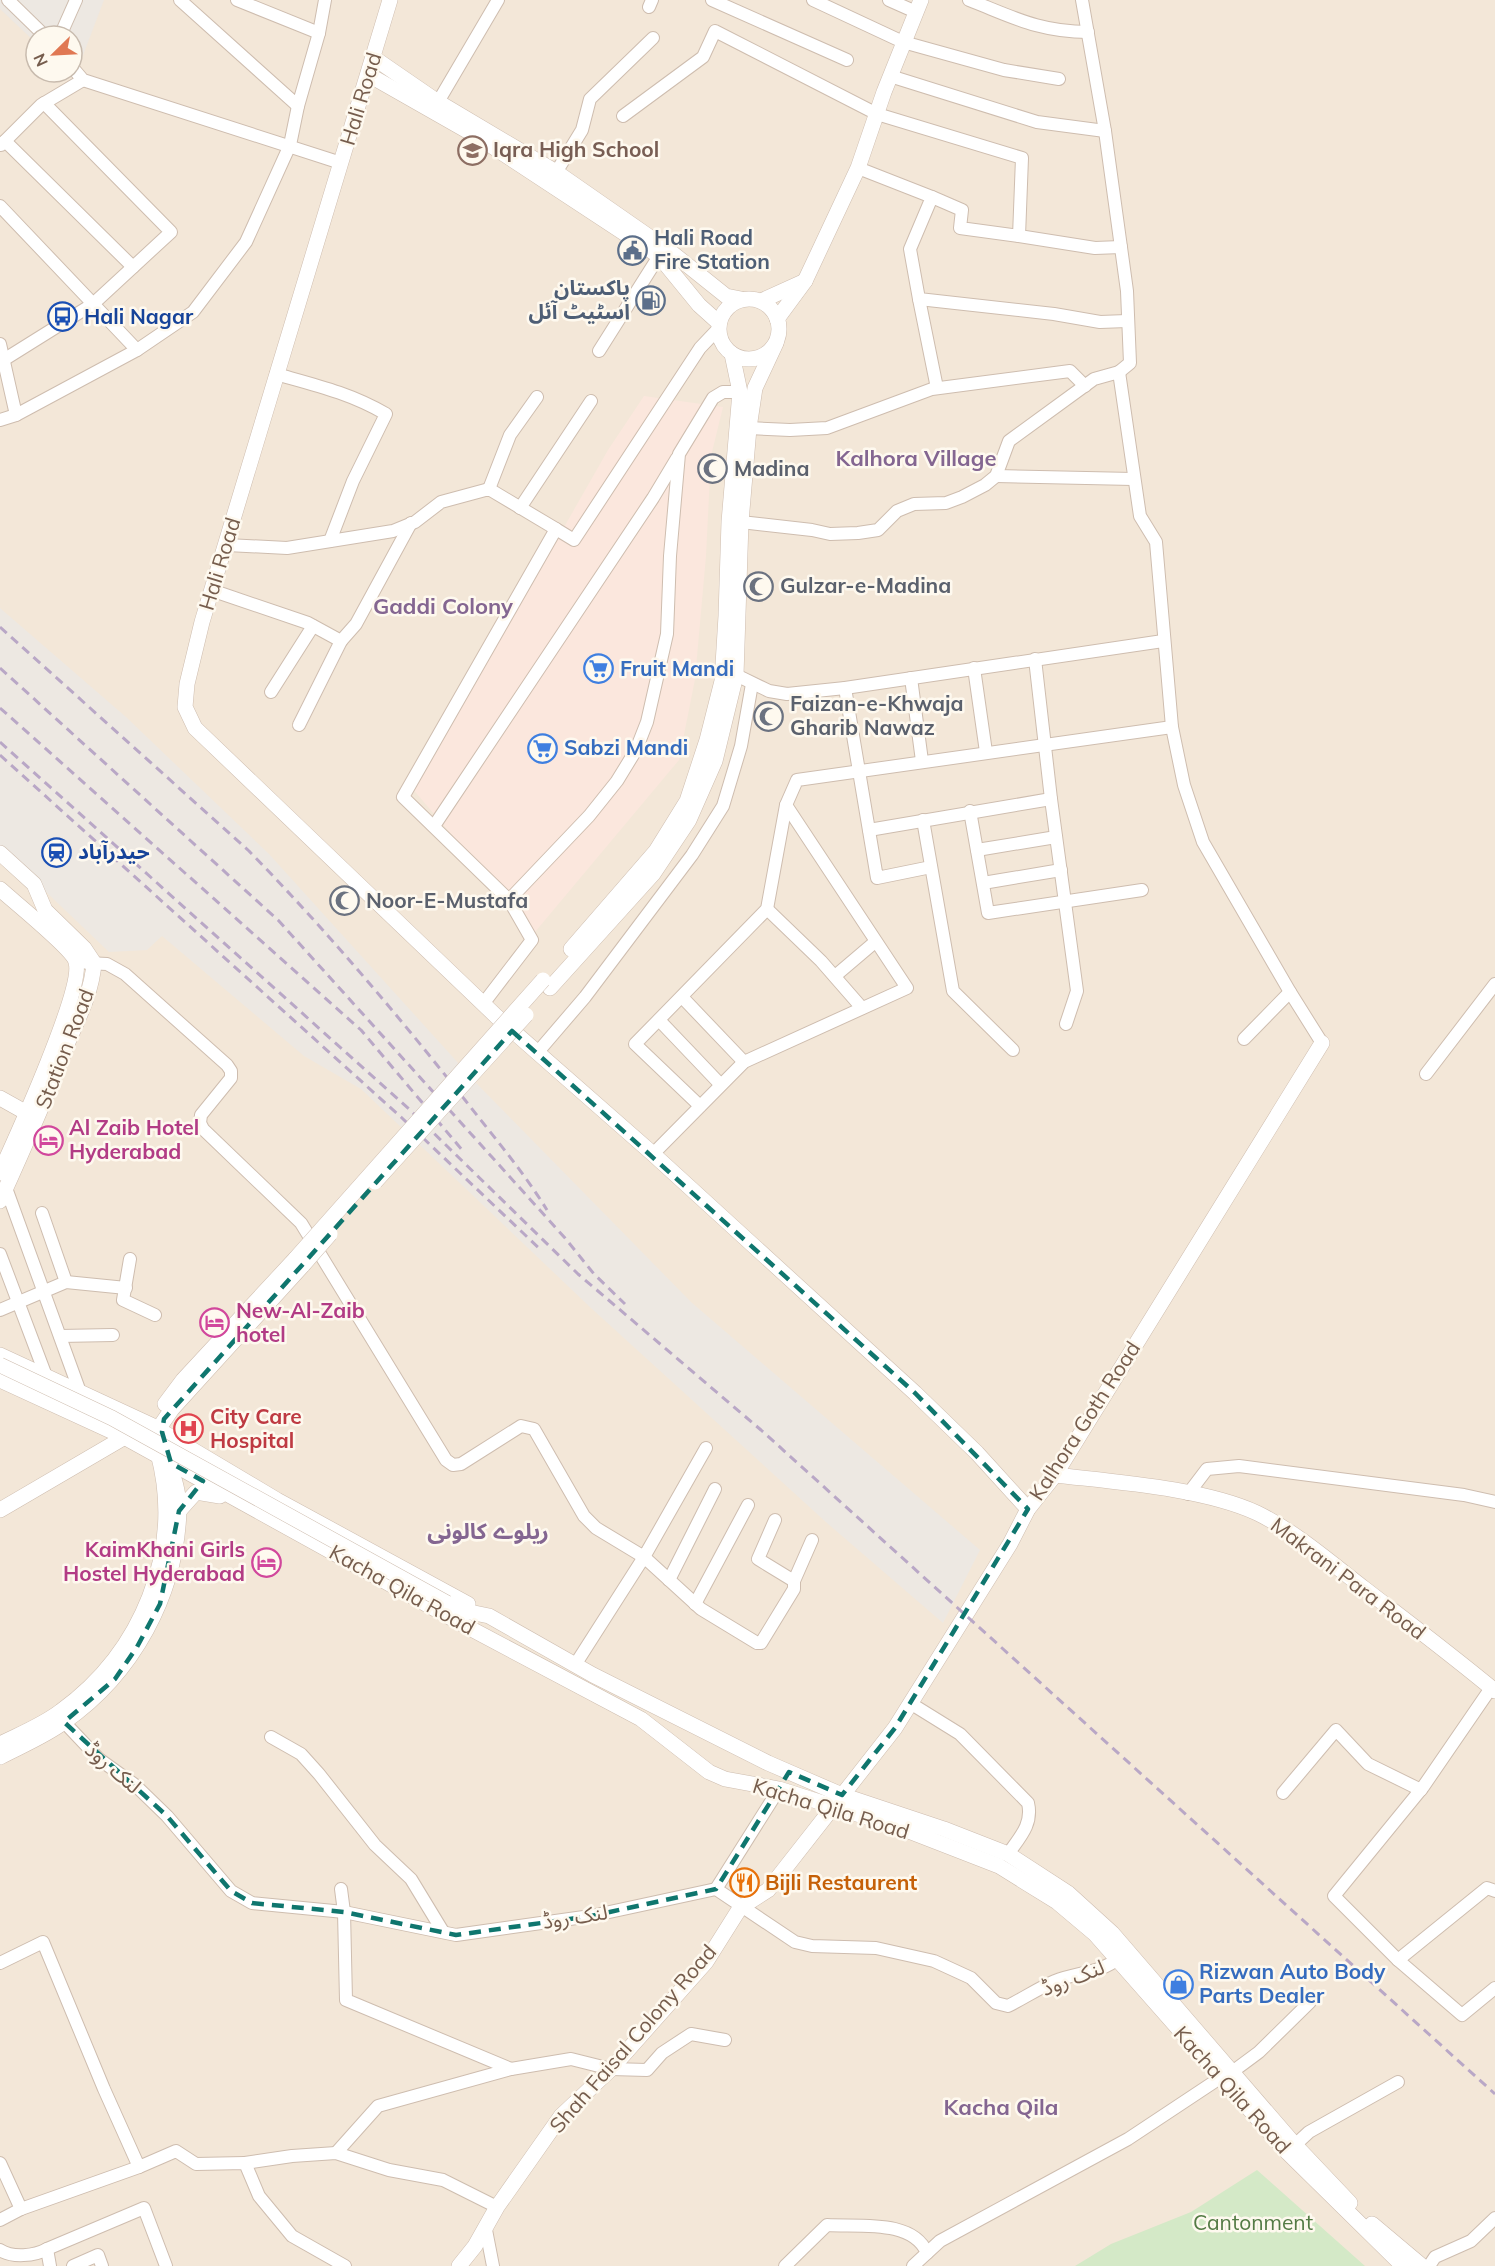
<svg xmlns="http://www.w3.org/2000/svg" width="1495" height="2266" font-family="Mulish,'Noto Sans Arabic',sans-serif">
<style>
.residential{fill:#f3e7d8;fill-rule:evenodd}
.commercial{fill:#fbe7dd}
.industrial{fill:#ede8e2}
.green{fill:#d4e9c7}
.lines{fill:none;stroke-linecap:round;stroke-linejoin:round}
.minor-casing{stroke:#cebdaf;stroke-width:14}
.tertiary-casing{stroke:#cebdaf;stroke-width:16}
.minor{stroke:#fff;stroke-width:12}
.tertiary{stroke:#fff;stroke-width:15}
.rail{stroke:#b9a7c6;stroke-width:3;stroke-dasharray:9 6;stroke-linecap:butt}
.tertiary-bridge-casing{stroke:#cebdaf;stroke-width:16;stroke-linecap:butt}
.tertiary-bridge{stroke:#fff;stroke-width:15}
.marked{fill:none;stroke:#0f766e;stroke-width:4.5;stroke-dasharray:12 8;stroke-linejoin:round}
.labels{text-anchor:middle;stroke-width:5;stroke-linejoin:round;paint-order:stroke}
.street-label{font-size:21px;fill:#765d4d;stroke:#fef9ef}
.education-label{font-size:21px;font-weight:bold;fill:#785e54;stroke:#fef9ef;text-anchor:start}
.service-label{font-size:21px;font-weight:bold;fill:#4e5e75;stroke:#fef9ef;text-anchor:start}
.transit-label{font-size:21px;font-weight:bold;fill:#164399;stroke:#fef9ef;text-anchor:start}
.worship-label{font-size:21px;font-weight:bold;fill:#5b616d;stroke:#fef9ef;text-anchor:start}
.shop-label{font-size:21px;font-weight:bold;fill:#366cbe;stroke:#fef9ef;text-anchor:start}
.hotel-label{font-size:21px;font-weight:bold;fill:#b23c85;stroke:#fef9ef;text-anchor:start}
.health-label{font-size:21px;font-weight:bold;fill:#be3a42;stroke:#fef9ef;text-anchor:start}
.food-label{font-size:21px;font-weight:bold;fill:#c56008;stroke:#fef9ef;text-anchor:start}
.park-label{font-size:21px;fill:#547b45;stroke:#fef9ef}
.neighbourhood-label{font-size:22px;font-weight:bold;fill:#846691;stroke:#fef9ef}
</style>
<rect width="100%" height="100%" fill="#fcf5e9"/>
<!-- residential -->
<path class="residential" d="M0,0h1495v2266h-1495zM36,36h36v36h-36z"/>
<!-- commercial -->
<polygon class="commercial" points="644,396 723,407 711,456 706,556 695,679 679,760 535,932 405,780 522,601 608,450"/>
<!-- industrial -->
<g class="industrial">
<polygon points="0,0 104,0 82,58 72,66 72,36 36,36 36,43 0,9"/>
<polygon points="0,608 126,717 269,854 479,1086 691,1302 980,1550 943,1623 827,1523 591,1308 361,1089 304,1056 162,936 147,950 109,952 0,848"/>
</g>
<!-- green -->
<polygon class="green" points="1257,2170 1365,2266 1075,2266 1111,2244 1191,2212"/>
<g class="lines">
<defs>
<g id="minor">
<polyline points="8,0 45,36"/>
<polyline points="180,0 298,106 319,33 325,0"/>
<polyline points="237,0 319,33"/>
<polyline points="712,0 847,60"/>
<polyline points="813,0 903,42 1004,70 1059,79"/>
<polyline points="889,0 916,12"/>
<path d="M969,0c44,17 70,32 119,32"/>
<polyline points="1082,0 1105,131 1127,291 1130,363 1119,372"/>
<polyline points="649,7 652,0"/>
<polyline points="60,36 76,0"/>
<polyline points="72,67 83,80 341,163"/>
<polyline points="890,76 1037,122 1105,131"/>
<polyline points="438,102 498,0"/>
<polyline points="623,116 703,57 715,31 877,114 1022,158 1019,236 1095,248 1121,247"/>
<polyline points="5,141 133,267"/>
<polyline points="1,145 41,105 83,80"/>
<polyline points="858,168 932,197 910,249 919,299 1054,314 1100,322 1127,321"/>
<polyline points="552,179 582,130 590,99 653,38"/>
<polyline points="932,197 962,210 960,228 1019,236"/>
<polyline points="0,206 137,350"/>
<polyline points="919,299 937,388"/>
<polyline points="0,344 16,415"/>
<polyline points="599,351 659,256"/>
<polyline points="5,359 93,304 171,232 44,103"/>
<path d="M276,374c39,11 74,19 110,40l-33,67 -23,60"/>
<polyline points="0,420 16,415 137,350 193,312 246,242 290,145 298,106"/>
<polyline points="749,428 790,430 827,428 932,389 1070,371 1085,386"/>
<polyline points="996,476 1133,479"/>
<polyline points="489,489 510,435 537,397"/>
<polyline points="520,508 591,401"/>
<polyline points="741,522 812,530 830,534 858,533 878,530 897,511 914,504 946,503 962,497 985,485 996,476 1009,441 1094,379 1119,372 1140,516 1156,542 1172,727 1184,785 1203,842 1290,992 1322,1043"/>
<polyline points="556,529 574,540 700,348 719,328"/>
<polyline points="227,545 287,548 393,531 415,522 441,502 489,489 556,529 403,797 509,900 532,940 483,1004"/>
<polyline points="211,590 308,623 341,641 356,624 411,523"/>
<polyline points="1035,659 1051,799 1077,991 1066,1024"/>
<polyline points="974,668 986,752"/>
<polyline points="736,675 769,691 787,694 845,688 1163,641"/>
<polyline points="911,678 922,761"/>
<polyline points="845,688 877,878 931,867"/>
<polyline points="271,692 313,626"/>
<polyline points="299,725 341,641"/>
<polyline points="970,811 988,913 1142,890"/>
<polyline points="923,820 953,991 1013,1050"/>
<polyline points="434,826 653,498 677,458"/>
<polyline points="869,830 1051,799"/>
<polyline points="977,850 1056,837"/>
<polyline points="983,883 1061,870"/>
<polyline points="509,900 589,816 617,781 636,750 647,722 667,634 670,556 679,454 713,398 723,392 740,392"/>
<polyline points="767,909 821,961 862,1008"/>
<polyline points="87,963 107,964 125,974 227,1065 231,1071 231,1078 201,1115 200,1123 203,1129 301,1223 446,1460 453,1465 461,1464 521,1426 534,1429 584,1516 596,1528 644,1557 706,1448"/>
<polyline points="835,976 875,942"/>
<polyline points="682,997 744,1062"/>
<polyline points="659,1020 720,1084"/>
<polyline points="1244,1039 1290,992"/>
<polyline points="537,1053 585,997 692,855 723,806 741,746 752,684"/>
<polyline points="1426,1074 1495,984"/>
<polyline points="700,1106 635,1044 767,909 786,805 797,780 1172,727"/>
<polyline points="653,1154 744,1062 907,988 786,805"/>
<polyline points="6,1188 80,1392"/>
<polyline points="42,1213 66,1282"/>
<polyline points="0,1254 46,1376"/>
<polyline points="130,1259 123,1300 155,1315"/>
<polyline points="0,1310 66,1282 126,1288"/>
<polyline points="60,1336 113,1335"/>
<polyline points="1188,1494 1207,1469 1239,1466 1464,1495 1495,1502"/>
<polyline points="775,1520 758,1559 794,1581"/>
<polyline points="669,1580 715,1489"/>
<polyline points="695,1604 748,1505"/>
<polyline points="575,1665 644,1557 701,1609 757,1643 761,1643 794,1589 794,1581 812,1540"/>
<polyline points="1491,1688 1423,1787 1334,1896 1398,1960 1462,2015 1495,1988"/>
<path d="M910,1703l50,31 68,69c5,21 -8,34 -20,51"/>
<path d="M64,1722l35,37 36,26 32,31 64,75 21,12 92,9 112,23 135,-19 125,-27 79,53 17,4 64,2 58,13 37,17 25,25 12,3c16,-8 31,-18 47,-25 20,-8 48,-9 62,-22"/>
<polyline points="271,1737 301,1754 319,1774 375,1845 411,1879 442,1930"/>
<polyline points="1283,1793 1336,1730 1368,1764 1421,1790"/>
<polyline points="341,1889 344,1912 346,2000 511,2069"/>
<polyline points="716,1889 779,1789"/>
<polyline points="1398,1960 1487,1888 1495,1891"/>
<polyline points="0,1963 43,1942 104,2089 139,2167 176,2151 196,2164 245,2163 259,2196 292,2236 345,2266"/>
<polyline points="1232,2072 1259,2052 1310,2002"/>
<polyline points="1295,2145 1309,2132 1398,2082"/>
<polyline points="336,2153 378,2106 511,2069 571,2059 611,2069 647,2070 662,2053 691,2034 725,2040"/>
<polyline points="0,2163 21,2209"/>
<polyline points="245,2163 292,2156 336,2153 389,2170 443,2180 497,2207"/>
<polyline points="0,2220 21,2209 139,2167"/>
<polyline points="486,2230 493,2266"/>
<polyline points="47,2249 144,2208 166,2266"/>
<path d="M0,2250c12,8 35,6 47,-1l3,17"/>
<polyline points="73,2266 98,2255 102,2266"/>
<path d="M785,2266l42,-41c32,2 86,-6 100,28"/>
<polyline points="913,2266 940,2241 1128,2139 1220,2078"/>
<polyline points="1429,2266 1435,2257 1471,2241 1495,2218"/>
</g>
<g id="tertiary">
<polyline points="390,0 202,622 187,684 185,707 195,728 497,1017 653,1154 915,1393 977,1453 1028,1509"/>
<polyline points="374,58 438,102 556,172 671,252 726,296 741,299"/>
<polyline points="369,75 478,137 659,256 699,305 719,323"/>
<circle cx="749" cy="329" r="30"/>
<polyline points="761,301 805,281"/>
<polyline points="777,319 805,281 858,168 884,92 921,0"/>
<path d="M0,853l34,31 11,26 39,38 10,15c-2,28 -15,54 -26,79 -21,54 -44,106 -68,159"/>
<path d="M0,889c13,12 73,60 76,73 8,27 -61,178 -76,211"/>
<polyline points="571,949 656,851 687,801 707,740 722,681 726,616 729,522 740,392 732,354"/>
<polyline points="550,988 653,874 689,820 715,761 736,675 741,522 749,428 755,388 776,343"/>
<polyline points="0,1098 34,1117"/>
<polyline points="0,1355 151,1425 277,1500 468,1604"/>
<polyline points="0,1380 124,1437 462,1624 641,1719 709,1772 725,1779 779,1789 901,1828 999,1866 1057,1902 1095,1934 1288,2153 1403,2266"/>
<polyline points="165,1404 183,1380 296,1258"/>
<path d="M1055,1475c60,7 148,13 202,38 39,19 74,50 108,76 44,34 88,67 130,102"/>
<polyline points="0,1510 130,1434"/>
<polyline points="179,1511 196,1492 220,1496"/>
<polyline points="447,1603 460,1610 489,1616 593,1675 768,1763 842,1795 944,1829 1008,1854 1068,1893 1112,1933 1295,2145 1350,2203"/>
<path d="M0,1744c20,-10 43,-19 61,-33 81,-59 123,-160 97,-258"/>
<path d="M0,1757c21,-11 45,-21 64,-35 69,-48 113,-128 115,-213 0,-29 -17,-56 -18,-84l11,-16 131,-144"/>
<polyline points="1372,2224 1422,2266"/>
<polyline points="459,2266 475,2246 497,2207 561,2116 611,2069 706,1962 740,1908 768,1890 895,1728 1010,1544 1028,1509 1055,1475 1322,1043"/>
</g>
</defs>
<!-- minor casing -->
<use href="#minor" class="minor-casing"/>
<!-- tertiary casing -->
<use href="#tertiary" class="tertiary-casing"/>
<!-- minor -->
<use href="#minor" class="minor"/>
<!-- tertiary -->
<use href="#tertiary" class="tertiary"/>
<!-- rail -->
<g class="rail">
<path d="M0,627l249,224c77,79 148,163 216,249 28,36 58,71 82,110"/>
<polyline points="0,668 278,920 565,1238 594,1274 625,1304"/>
<polyline points="0,708 361,1030 463,1151"/>
<polyline points="0,742 409,1109 578,1274 761,1430 1495,2094"/>
<polyline points="0,755 402,1118 542,1251"/>
</g>
<defs>
<g id="tertiary-bridge">
<polyline points="375,1182 526,1015"/>
<polyline points="296,1258 543,980"/>
<polyline points="303,1265 330,1234"/>
<polyline points="0,1365 112,1418 447,1603"/>
</g>
</defs>
<!-- tertiary-bridge casing -->
<use href="#tertiary-bridge" class="tertiary-bridge-casing"/>
<!-- tertiary-bridge -->
<use href="#tertiary-bridge" class="tertiary-bridge"/>
</g>
<!-- marked area -->
<path class="marked" d="M512,1031l403,362 113,116 -133,219 -53,67 -53,-23 -73,117 -125,27 -135,19 -112,-23 -92,-9 -21,-12 -64,-75 -103,-94 51,-43 22,-32 23,-43 19,-93 24,-30 -32,-18 -9,-31 2,-13z"/>
<!-- icons -->
<defs>
<symbol id="school-ring" viewBox="-11 -11 22 22"><circle r="9.5" fill="#fef9ef" stroke="#8d6e63" stroke-width="1.5"/><path d="M0-5L7-2L0 1L-7-2ZM-4 1L0 2.5L4 1V4Q0 6-4 4Z" fill="#8d6e63"/></symbol>
<symbol id="civic-ring" viewBox="-11 -11 22 22"><circle r="9.5" fill="#fef9ef" stroke="#5c6f8a" stroke-width="1.5"/><path d="M-.6-6.5H3V-4.5H.6V-3L4-1V1h2V6H-6V1h2V-1L-.6-3ZM-1.2 2.5V6h2.4V2.5Z" fill="#5c6f8a"/></symbol>
<symbol id="fuel-ring" viewBox="-11 -11 22 22"><circle r="9.5" fill="#fef9ef" stroke="#5c6f8a" stroke-width="1.5"/><path d="M-5.5-6h7V0h2V4h1.3V-2.5L3-4.5l.8-.8L6-3V5H2.5V1h-1V6h-7ZM-4.2-4.7v3.2H.2V-4.7Z" fill="#5c6f8a"/></symbol>
<symbol id="bus-ring" viewBox="-11 -11 22 22"><circle r="9.5" fill="#fef9ef" stroke="#1a4fb4" stroke-width="1.5"/><path d="M-5-6H5V4H4V6H2V4H-2V6H-4V4H-5ZM-3.5-4V0h7V-4ZM-3.5 1.2v1.5H-2V1.2ZM2 1.2v1.5H3.5V1.2Z" fill="#1a4fb4"/></symbol>
<symbol id="mosque-ring" viewBox="-11 -11 22 22"><circle r="9.5" fill="#fef9ef" stroke="#6b7280" stroke-width="1.5"/><path d="M3.5-4.9A6 6 0 1 0 3.5 4.9A5 5 0 1 1 3.5-4.9Z" fill="#6b7280"/></symbol>
<symbol id="supermarket-ring" viewBox="-11 -11 22 22"><circle r="9.5" fill="#fef9ef" stroke="#3f7fe0" stroke-width="1.5"/><path d="M-6-5.5h2.5l.6 2H6L4.5 2H-2.5L-4.4-4H-6ZM-1.5 3.2a1.3 1.3 0 1 0 .1 0ZM3 3.2a1.3 1.3 0 1 0 .1 0Z" fill="#3f7fe0"/></symbol>
<symbol id="station-ring" viewBox="-11 -11 22 22"><circle r="9.5" fill="#fef9ef" stroke="#1a4fb4" stroke-width="1.5"/><path d="M-3-6H3Q5-6 5-4V2Q5 4 3 4L4.5 6H3L1.5 4h-3L-3 6H-4.5L-3 4Q-5 4-5 2V-4Q-5-6-3-6ZM-3.5-4v3h7v-3ZM-3.5 1v1.5H-2V1ZM2 1v1.5H3.5V1Z" fill="#1a4fb4"/></symbol>
<symbol id="hotel-ring" viewBox="-11 -11 22 22"><circle r="9.5" fill="#fef9ef" stroke="#d1479c" stroke-width="1.5"/><path d="M-6-4.5h1.5V1H6V5H4.5V3h-9V5H-6ZM-4 0a1.8 1.8 0 1 1 3.6 0ZM.5 0V-2.5h3Q6-2.5 6 0Z" fill="#d1479c"/></symbol>
<symbol id="hospital-ring" viewBox="-11 -11 22 22"><circle r="9.5" fill="#fef9ef" stroke="#e0444e" stroke-width="1.5"/><path d="M-5-5h3v3.5h4V-5h3V5h-3V1.5h-4V5h-3Z" fill="#e0444e"/></symbol>
<symbol id="restaurant-ring" viewBox="-11 -11 22 22"><circle r="9.5" fill="#fef9ef" stroke="#e8710a" stroke-width="1.5"/><path d="M-5-6h1v4h1v-4h1v4h1v-4h1v5L-1.5 .5V6h-2V.5L-5-1ZM5-6V6H3V1.5H1.5Q1.5-4 5-6Z" fill="#e8710a"/></symbol>
<symbol id="shop-ring" viewBox="-11 -11 22 22"><circle r="9.5" fill="#fef9ef" stroke="#3f7fe0" stroke-width="1.5"/><path d="M-5-2.5h2.3a2.7 3.5 0 0 1 5.4 0H5L5.5 6h-11ZM-1.5-2.5h3a1.5 2.3 0 0 0-3 0Z" fill="#3f7fe0"/></symbol>
</defs>
<g fill-rule="evenodd">
<use href="#school-ring" x="456" y="134" width="33" height="33"/>
<use href="#civic-ring" x="616" y="234" width="33" height="33"/>
<use href="#fuel-ring" x="634" y="284" width="33" height="33"/>
<use href="#bus-ring" x="46" y="300" width="33" height="33"/>
<use href="#mosque-ring" x="696" y="452" width="33" height="33"/>
<use href="#mosque-ring" x="742" y="570" width="33" height="33"/>
<use href="#supermarket-ring" x="582" y="652" width="33" height="33"/>
<use href="#mosque-ring" x="752" y="700" width="33" height="33"/>
<use href="#supermarket-ring" x="526" y="732" width="33" height="33"/>
<use href="#station-ring" x="40" y="836" width="33" height="33"/>
<use href="#mosque-ring" x="328" y="884" width="33" height="33"/>
<use href="#hotel-ring" x="32" y="1124" width="33" height="33"/>
<use href="#hotel-ring" x="198" y="1306" width="33" height="33"/>
<use href="#hospital-ring" x="172" y="1412" width="33" height="33"/>
<use href="#hotel-ring" x="250" y="1546" width="33" height="33"/>
<use href="#restaurant-ring" x="728" y="1866" width="33" height="33"/>
<use href="#shop-ring" x="1162" y="1968" width="33" height="33"/>
</g>
<g class="labels">
<!-- street labels -->
<g class="street-label">
<text transform="translate(361 99) rotate(-73)" y="7">Hali Road</text>
<text transform="translate(220 564) rotate(-73)" y="7">Hali Road</text>
<text transform="translate(65 1049) rotate(-69)" y="7">Station Road</text>
<text transform="translate(1085 1421) rotate(-57)" y="7">Kalhora Goth Road</text>
<text transform="translate(1348 1579) rotate(37)" y="7">Makrani Para Road</text>
<text transform="translate(402 1590) rotate(29)" y="7">Kacha Qila Road</text>
<text transform="translate(113 1768) rotate(41)" y="7">لنک روڈ</text>
<text transform="translate(831 1809) rotate(17)" y="7">Kacha Qila Road</text>
<text transform="translate(575 1917) rotate(-9)" y="7">لنک روڈ</text>
<text transform="translate(1073 1978) rotate(-21)" y="7">لنک روڈ</text>
<text transform="translate(633 2039) rotate(-49)" y="7">Shah Faisal Colony Road</text>
<text transform="translate(1232 2090) rotate(48)" y="7">Kacha Qila Road</text>
</g>
<!-- education labels -->
<g class="education-label">
<text x="493" y="157">Iqra High School</text>
</g>
<!-- service labels -->
<g class="service-label">
<text x="654" y="245">Hali Road<tspan x="654" dy="24">Fire Station</tspan></text>
<text x="630" y="295" text-anchor="end">پاکستان<tspan x="630" dy="24">اسٹیٹ آئل</tspan></text>
</g>
<!-- transit labels -->
<g class="transit-label">
<text x="84" y="324">Hali Nagar</text>
<text x="78" y="859">حیدرآباد</text>
</g>
<!-- worship labels -->
<g class="worship-label">
<text x="734" y="476">Madina</text>
<text x="780" y="593">Gulzar-e-Madina</text>
<text x="790" y="711">Faizan-e-Khwaja<tspan x="790" dy="24">Gharib Nawaz</tspan></text>
<text x="366" y="908">Noor-E-Mustafa</text>
</g>
<!-- shop labels -->
<g class="shop-label">
<text x="620" y="676">Fruit Mandi</text>
<text x="564" y="755">Sabzi Mandi</text>
<text x="1199" y="1979">Rizwan Auto Body<tspan x="1199" dy="24">Parts Dealer</tspan></text>
</g>
<!-- hotel labels -->
<g class="hotel-label">
<text x="69" y="1135">Al Zaib Hotel<tspan x="69" dy="24">Hyderabad</tspan></text>
<text x="236" y="1318">New-Al-Zaib<tspan x="236" dy="24">hotel</tspan></text>
<text x="245" y="1557" text-anchor="end">KaimKhani Girls<tspan x="245" dy="24">Hostel Hyderabad</tspan></text>
</g>
<!-- health labels -->
<g class="health-label">
<text x="210" y="1424">City Care<tspan x="210" dy="24">Hospital</tspan></text>
</g>
<!-- food labels -->
<g class="food-label">
<text x="765" y="1890">Bijli Restaurent</text>
</g>
<!-- park labels -->
<g class="park-label">
<text x="1253" y="2230">Cantonment</text>
</g>
<!-- neighbourhood labels -->
<g class="neighbourhood-label">
<text x="916" y="466">Kalhora Village</text>
<text x="443" y="614">Gaddi Colony</text>
<text x="488" y="1539">ریلوے کالونی</text>
<text x="1001" y="2115">Kacha Qila</text>
</g>
</g>
<!-- north arrow -->
<g transform="translate(54 54) rotate(246)"><circle r="28" fill="#fef9ef" stroke="#c8bbae" stroke-width="1.5"/>
<path d="M0-4.5L10 22L0 15L-10 22Z" fill="#e07853"/>
<text y="-9" font-size="16" font-weight="bold" text-anchor="middle" fill="#765d4d">N</text>
</g>
</svg>
